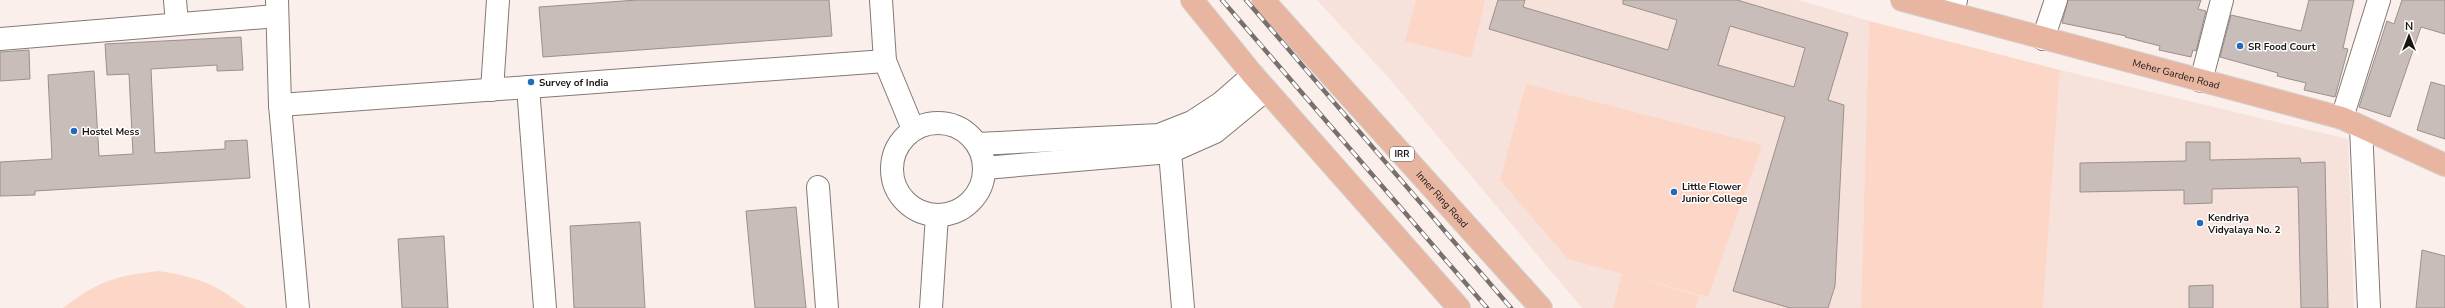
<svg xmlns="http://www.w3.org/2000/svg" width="2445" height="308" font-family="'Nunito Sans',sans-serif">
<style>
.built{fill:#f6e2da}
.green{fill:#fcd7c8}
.building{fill:#c8bdb8;stroke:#9b908c;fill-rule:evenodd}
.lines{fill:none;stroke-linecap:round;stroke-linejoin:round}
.minor-casing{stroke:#837975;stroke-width:24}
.major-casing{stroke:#d1d0d0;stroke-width:24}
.minor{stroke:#fff;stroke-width:22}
.major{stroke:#e8b6a0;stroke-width:22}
.rail-casing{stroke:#77706d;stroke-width:4.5}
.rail{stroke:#fff;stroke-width:3;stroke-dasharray:9;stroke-linecap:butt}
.poi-dot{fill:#226aba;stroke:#fff;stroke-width:1.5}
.labels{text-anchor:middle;stroke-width:3;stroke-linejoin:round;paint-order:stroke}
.shield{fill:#fff;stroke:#5f5c5a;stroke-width:1}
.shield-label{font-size:9px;font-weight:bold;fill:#1a1614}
.poi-label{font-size:10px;font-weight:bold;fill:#1a1614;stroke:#fff;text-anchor:start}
.street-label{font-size:10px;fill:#1a1614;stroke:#fff}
</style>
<rect width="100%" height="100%" fill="#faefea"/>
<!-- built -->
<g class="built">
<polygon points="1317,0 1799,0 1869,21 1861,308 1582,308 1387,76"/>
<polygon points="2060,70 2348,139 2354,308 2043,308"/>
</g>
<!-- green -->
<g class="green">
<polygon points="1416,0 1485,0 1471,58 1405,41"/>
<polygon points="1869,21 2060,70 2043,308 1861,308"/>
<polygon points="1526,84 1762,145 1708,297 1568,259 1500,180"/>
<path d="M159,271c38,6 57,13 87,37h-183c36,-27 51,-32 96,-37z"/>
<polygon points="1622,274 1699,296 1696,308 1613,308"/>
</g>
<!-- building -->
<g class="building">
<polygon points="637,0 829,0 832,36 543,57 539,7"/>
<path d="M1498,0h27l-2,7 145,43 9,-30 -54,-16v-4h114l111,33 -20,67 16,5 -9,181 -7,22h-38l-57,-17 52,-174 -296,-88zM1730,26l75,22 -11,39 -76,-22z"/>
<polygon points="2068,0 2201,0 2198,9 2206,11 2196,51 2193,50 2191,57 2159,50 2160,46 2125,37 2126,36 2062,23"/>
<polygon points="2309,0 2354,0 2343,48 2348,49 2335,97 2304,90 2306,83 2277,76 2278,73 2220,57 2231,15 2301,31"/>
<polygon points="2402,0 2445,0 2445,34 2421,27 2390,117 2359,107 2387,21 2394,24"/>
<polygon points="241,37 243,70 217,71 217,65 151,69 155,153 225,149 225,141 247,140 250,178 35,191 35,195 0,196 0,162 52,159 48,75 94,71 99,156 133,154 129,74 107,75 105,44"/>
<polygon points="29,50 30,79 0,81 0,52"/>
<polygon points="2431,82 2445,86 2445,139 2417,130"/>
<polygon points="2186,142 2210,142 2210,160 2300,158 2301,163 2325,162 2328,308 2301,308 2298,187 2212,189 2212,203 2184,204 2184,190 2080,192 2080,163 2186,161"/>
<polygon points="796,207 806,308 755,308 746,211"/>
<polygon points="640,222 645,308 574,308 570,226"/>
<polygon points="444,236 448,308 402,308 398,239"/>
<polygon points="2422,250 2445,256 2445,308 2416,308"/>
<polygon points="2213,285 2213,308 2189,308 2189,286"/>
</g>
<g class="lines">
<defs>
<g id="minor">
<polyline points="175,0 177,24"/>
<polyline points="277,0 280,105 298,308"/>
<polyline points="881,0 885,61 913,129"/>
<polyline points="1952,12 1956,0"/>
<polyline points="0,39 277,16"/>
<polyline points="2043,39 2056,0"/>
<polyline points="2201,81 2222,0"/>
<polyline points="528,87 545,308"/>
<polyline points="492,90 498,0"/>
<polyline points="280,105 885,61"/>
<polyline points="2342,118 2379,0"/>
<circle cx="938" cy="169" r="46"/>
<polyline points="2361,127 2369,308"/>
<polyline points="1166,138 1170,152 1183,308"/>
<polyline points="978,144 1159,135 1192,122 1221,103 1253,75"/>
<polyline points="985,168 1170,152 1215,132 1266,90"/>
<polyline points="818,187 827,308"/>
<polyline points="931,308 937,215"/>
</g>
<g id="major">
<polyline points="1192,0 1253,75 1459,308"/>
<path id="s1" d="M1263,0l278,308"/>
<path id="s2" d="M1902,0l440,118 103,47"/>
</g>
</defs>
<!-- minor casing -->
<use href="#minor" class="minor-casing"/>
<!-- major casing -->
<use href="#major" class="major-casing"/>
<!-- minor -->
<use href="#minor" class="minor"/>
<!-- major -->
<use href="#major" class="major"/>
<defs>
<g id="rail">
<polyline points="1222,0 1487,308"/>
<polyline points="1246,0 1511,308"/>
</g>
</defs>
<!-- rail casing -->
<use href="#rail" class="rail-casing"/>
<!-- rail -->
<use href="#rail" class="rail"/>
</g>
<!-- markers -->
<g class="poi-dot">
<circle cx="2240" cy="46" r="4"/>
<circle cx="531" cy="82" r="4"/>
<circle cx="74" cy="131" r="4"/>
<circle cx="1674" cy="192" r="4"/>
<circle cx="2200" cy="223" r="4"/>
</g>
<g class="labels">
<!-- shield labels -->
<rect class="shield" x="1390" y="147" width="24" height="14" rx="3"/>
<g class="shield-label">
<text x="1402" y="157">IRR</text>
</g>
<!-- poi labels -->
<g class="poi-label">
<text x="2248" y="50">SR Food Court</text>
<text x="539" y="86">Survey of India</text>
<text x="82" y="135">Hostel Mess</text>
<text x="1682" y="190">Little Flower<tspan x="1682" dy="12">Junior College</tspan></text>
<text x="2208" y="221">Kendriya<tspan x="2208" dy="12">Vidyalaya No. 2</tspan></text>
</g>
<!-- street labels -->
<g class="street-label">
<text dy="4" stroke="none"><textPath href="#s2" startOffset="284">Meher Garden Road</textPath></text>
<text dy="4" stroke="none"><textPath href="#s1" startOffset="268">Inner Ring Road</textPath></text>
</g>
</g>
<!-- north arrow -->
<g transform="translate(2409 36)" stroke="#ffffff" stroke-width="3" paint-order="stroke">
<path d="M0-3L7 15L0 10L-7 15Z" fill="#1a1614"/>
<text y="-6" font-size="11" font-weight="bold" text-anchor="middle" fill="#1a1614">N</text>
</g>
</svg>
